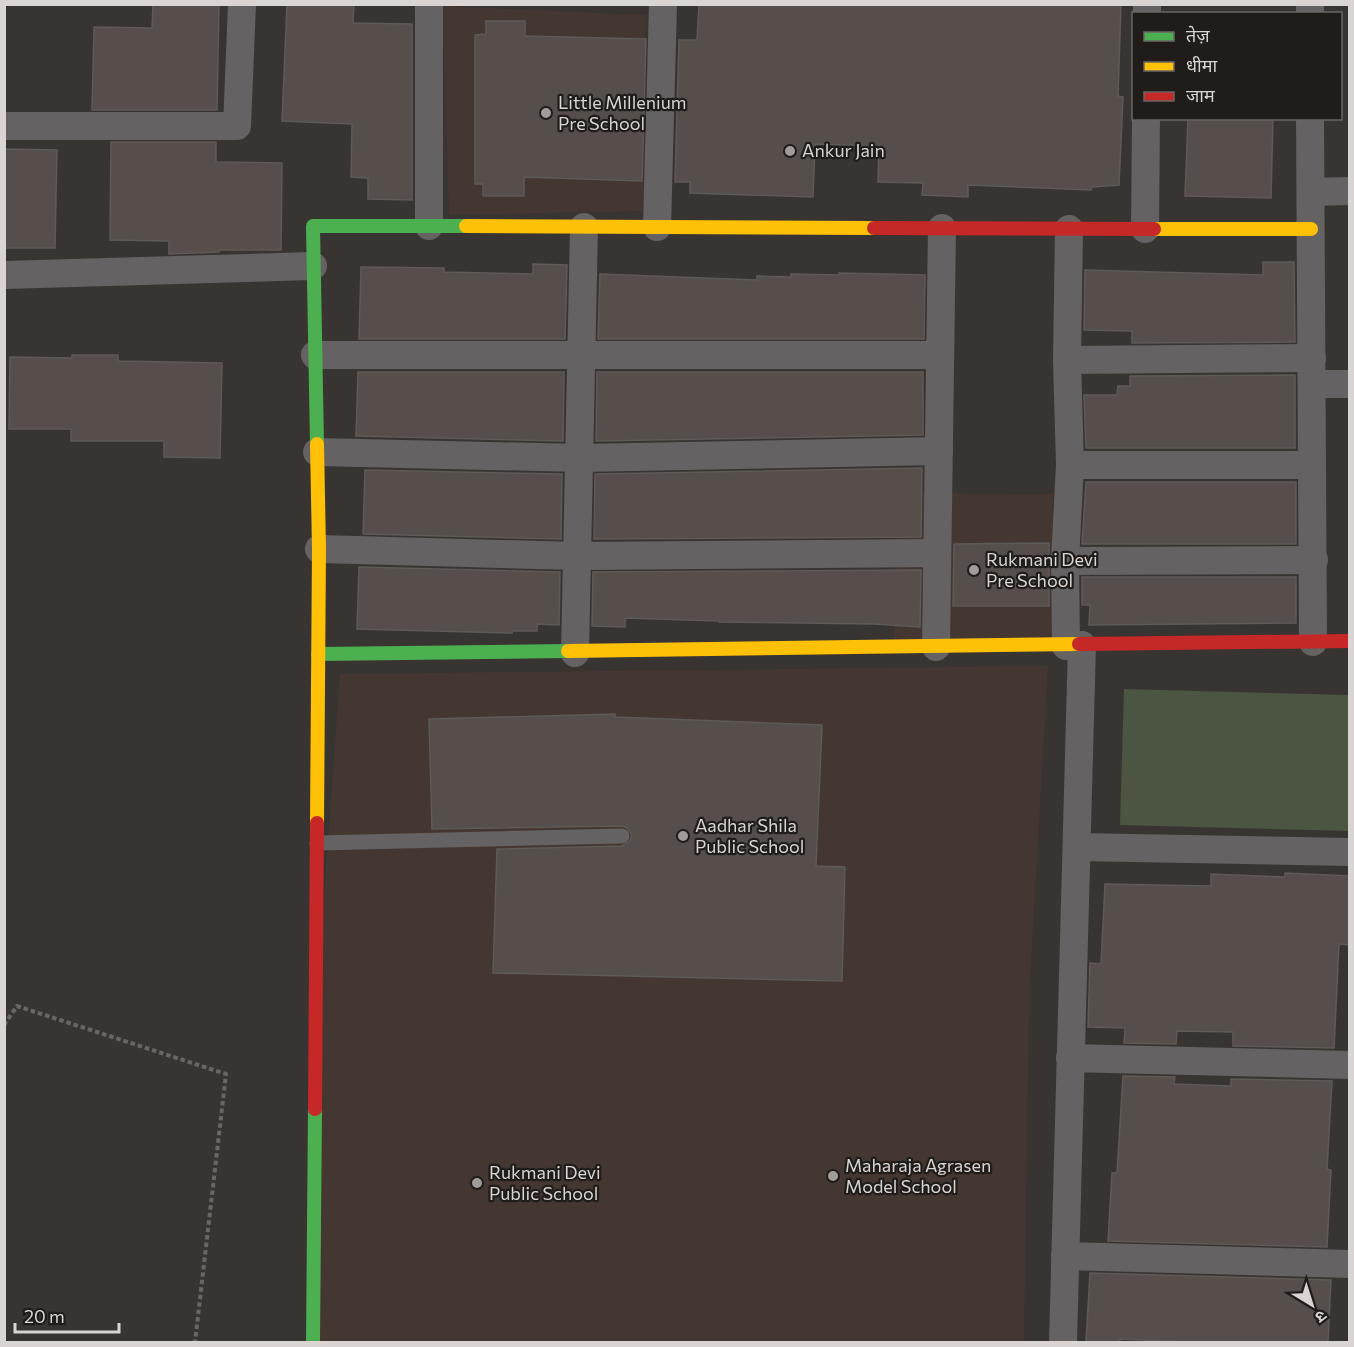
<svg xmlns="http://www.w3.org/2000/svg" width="1354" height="1347" font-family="Commissioner,'Noto Sans Devanagari',sans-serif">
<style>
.built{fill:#443731}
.green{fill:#4b5541}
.building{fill:#554e4a;stroke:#5e5a58;stroke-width:1.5}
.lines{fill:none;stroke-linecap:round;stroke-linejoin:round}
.path{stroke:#696766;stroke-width:4;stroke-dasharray:4.5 3;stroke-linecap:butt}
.lane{stroke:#646262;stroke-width:15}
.street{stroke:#646262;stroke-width:28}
.fast{stroke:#4caf50;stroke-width:14}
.slow{stroke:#ffc107;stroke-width:14}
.jam{stroke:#c62828;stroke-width:14}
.poi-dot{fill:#a19c9a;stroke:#1f1c1a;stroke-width:2}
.labels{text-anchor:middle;stroke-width:4.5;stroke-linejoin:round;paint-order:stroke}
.poi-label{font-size:18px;fill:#dad4d2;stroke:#1f1c1a;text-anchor:start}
</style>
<rect width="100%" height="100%" fill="#383432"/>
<!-- built -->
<g class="built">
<polygon points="443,6 645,15 645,211 449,215"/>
<polygon points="895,493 1053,494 1052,646 894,648"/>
<polygon points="1048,666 1029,997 1024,1342 314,1342 315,1023 340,674"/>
</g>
<!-- green -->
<polygon class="green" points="1124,689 1349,695 1349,831 1120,825"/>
<!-- building -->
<g class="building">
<polygon points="153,4 219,4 217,110 92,110 94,27 152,28"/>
<polygon points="287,4 354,4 353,23 412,24 412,200 368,199 368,178 351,177 352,124 282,121"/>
<polygon points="699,4 1121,4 1118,96 1123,97 1119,185 1092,187 1091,190 968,185 968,197 922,195 923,183 878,182 879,146 815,144 813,197 690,193 690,182 675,182 679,40 697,40"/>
<polygon points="486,21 525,21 525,36 646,39 642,181 524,177 524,196 483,196 483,184 475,184 475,35 486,34"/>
<polygon points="1188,118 1273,118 1271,198 1185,196"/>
<polygon points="111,142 216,142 216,162 282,163 281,250 219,250 219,252 169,254 169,241 110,240"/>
<polygon points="4,149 57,150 55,248 4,248"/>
<polygon points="1263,262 1294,262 1295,342 1132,343 1132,331 1084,330 1085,270 1263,275"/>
<polygon points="533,264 567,265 565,339 359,339 361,267 444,268 444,272 533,274"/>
<polygon points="839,273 925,275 924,339 598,339 600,274 757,280 757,276 791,277 791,274 839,275"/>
<polygon points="72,355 118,355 118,361 222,363 220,458 164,457 164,441 71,441 71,429 9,429 10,357 72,358"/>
<polygon points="358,372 564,372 563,441 356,436"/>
<polygon points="597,372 923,372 923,435 596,441"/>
<polygon points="1295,375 1295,448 1086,448 1084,395 1117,395 1118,386 1130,386 1130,376"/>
<polygon points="922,468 921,537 594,539 595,474"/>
<polygon points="365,470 562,474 561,539 363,534"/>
<polygon points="1086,482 1296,482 1296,544 1082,544"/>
<polygon points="1049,543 1049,606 953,606 954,544"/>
<polygon points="359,567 560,572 559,625 537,624 537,631 512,631 512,633 357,629"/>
<polygon points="921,570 920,627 874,624 719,622 719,621 625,618 625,627 592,626 593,572"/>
<polygon points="1082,577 1296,577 1296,623 1089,625 1090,605 1082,605"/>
<polygon points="615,714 615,717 822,725 816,866 845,867 842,981 493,973 497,849 622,846 630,841 632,835 627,828 622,826 432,829 429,719"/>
<polygon points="1285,873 1350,876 1350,945 1339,944 1334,1048 1233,1046 1233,1032 1177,1031 1176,1044 1124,1043 1125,1028 1088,1027 1090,963 1101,964 1105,884 1211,886 1211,874 1285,877"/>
<polygon points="1123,1076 1175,1077 1174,1084 1231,1086 1231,1079 1332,1081 1327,1169 1331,1170 1327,1247 1108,1241 1112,1173 1117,1173"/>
<polygon points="1090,1273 1331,1280 1328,1342 1189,1342 1120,1339 1120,1342 1086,1342"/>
</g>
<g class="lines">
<!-- path -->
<polyline class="path" points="4,1025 17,1006 226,1074 195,1342"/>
<!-- lane -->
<polyline class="lane" points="317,843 622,836"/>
<!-- street -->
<g class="street">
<polyline points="429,4 429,226"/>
<polyline points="1310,4 1310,14"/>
<polyline points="1147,14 1147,4"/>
<polyline points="1310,118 1313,642"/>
<polyline points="4,126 237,126 242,4"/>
<polyline points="1311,192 1350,191"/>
<polyline points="657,227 663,4"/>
<polyline points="1145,229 1146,118"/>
<polyline points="4,275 313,266"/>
<polyline points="315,355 940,355"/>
<polyline points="1067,360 1312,358"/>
<polyline points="1312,384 1350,384"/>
<polyline points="317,452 580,458 939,451"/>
<polyline points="1070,465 1312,465"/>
<polyline points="319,549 577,556 937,553"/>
<polyline points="1065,561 1314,560"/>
<polyline points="1066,646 1065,561 1070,465 1067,360 1069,229"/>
<polyline points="936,647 942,228"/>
<polyline points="575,653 584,227"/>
<polyline points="1077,847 1350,852"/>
<polyline points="1070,1058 1350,1065"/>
<polyline points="1065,1256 1350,1264"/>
<polyline points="1063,1342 1082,645"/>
</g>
<!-- fast -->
<g class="fast">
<polyline points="317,444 313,226 466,226"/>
<polyline points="318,654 568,651"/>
<polyline points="313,1342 315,1109"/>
</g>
<!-- slow -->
<g class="slow">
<polyline points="466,226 874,228"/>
<polyline points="1154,229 1311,229"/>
<polyline points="568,651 1079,644"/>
<polyline points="317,823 319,549 317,444"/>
</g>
<!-- jam -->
<g class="jam">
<polyline points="874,228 1154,229"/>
<polyline points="1079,644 1350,641"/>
<polyline points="315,1109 317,823"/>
</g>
</g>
<!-- markers -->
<g class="poi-dot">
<circle cx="546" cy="113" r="6"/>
<circle cx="790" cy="151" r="6"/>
<circle cx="974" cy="570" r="6"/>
<circle cx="683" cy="836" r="6"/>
<circle cx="833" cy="1176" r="6"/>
<circle cx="477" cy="1183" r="6"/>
</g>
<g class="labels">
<!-- poi labels -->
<g class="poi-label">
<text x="558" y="109">Little Millenium<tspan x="558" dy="21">Pre School</tspan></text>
<text x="802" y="157">Ankur Jain</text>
<text x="986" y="566">Rukmani Devi<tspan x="986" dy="21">Pre School</tspan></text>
<text x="695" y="832">Aadhar Shila<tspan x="695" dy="21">Public School</tspan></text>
<text x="845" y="1172">Maharaja Agrasen<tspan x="845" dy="21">Model School</tspan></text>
<text x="489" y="1179">Rukmani Devi<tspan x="489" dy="21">Public School</tspan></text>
</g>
</g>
<!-- border -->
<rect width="1354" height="1347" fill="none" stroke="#dad4d2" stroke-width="12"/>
<!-- legend -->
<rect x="1132" y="12" width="210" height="108" fill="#1f1c1a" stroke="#6a6664" stroke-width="1.5"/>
<rect x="1144" y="32" width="30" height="9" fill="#4caf50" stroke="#6a6664" stroke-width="1.5"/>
<text x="1186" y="42" font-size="18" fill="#dad4d2">तेज़</text>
<rect x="1144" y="62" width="30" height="9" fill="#ffc107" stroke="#6a6664" stroke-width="1.5"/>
<text x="1186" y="72" font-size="18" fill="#dad4d2">धीमा</text>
<rect x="1144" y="92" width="30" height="9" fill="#c62828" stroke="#6a6664" stroke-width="1.5"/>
<text x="1186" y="102" font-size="18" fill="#dad4d2">जाम</text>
<!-- north arrow -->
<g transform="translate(1312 1305) rotate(142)" stroke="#1f1c1a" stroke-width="4.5" paint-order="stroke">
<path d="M0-4.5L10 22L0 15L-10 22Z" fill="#dad4d2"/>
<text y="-9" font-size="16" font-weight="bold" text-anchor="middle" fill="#dad4d2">उ</text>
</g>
<!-- scale -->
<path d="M15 1323v9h104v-9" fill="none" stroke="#dad4d2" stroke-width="3"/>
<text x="24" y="1323" font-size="18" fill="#dad4d2" stroke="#1f1c1a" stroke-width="4.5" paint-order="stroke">20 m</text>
</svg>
